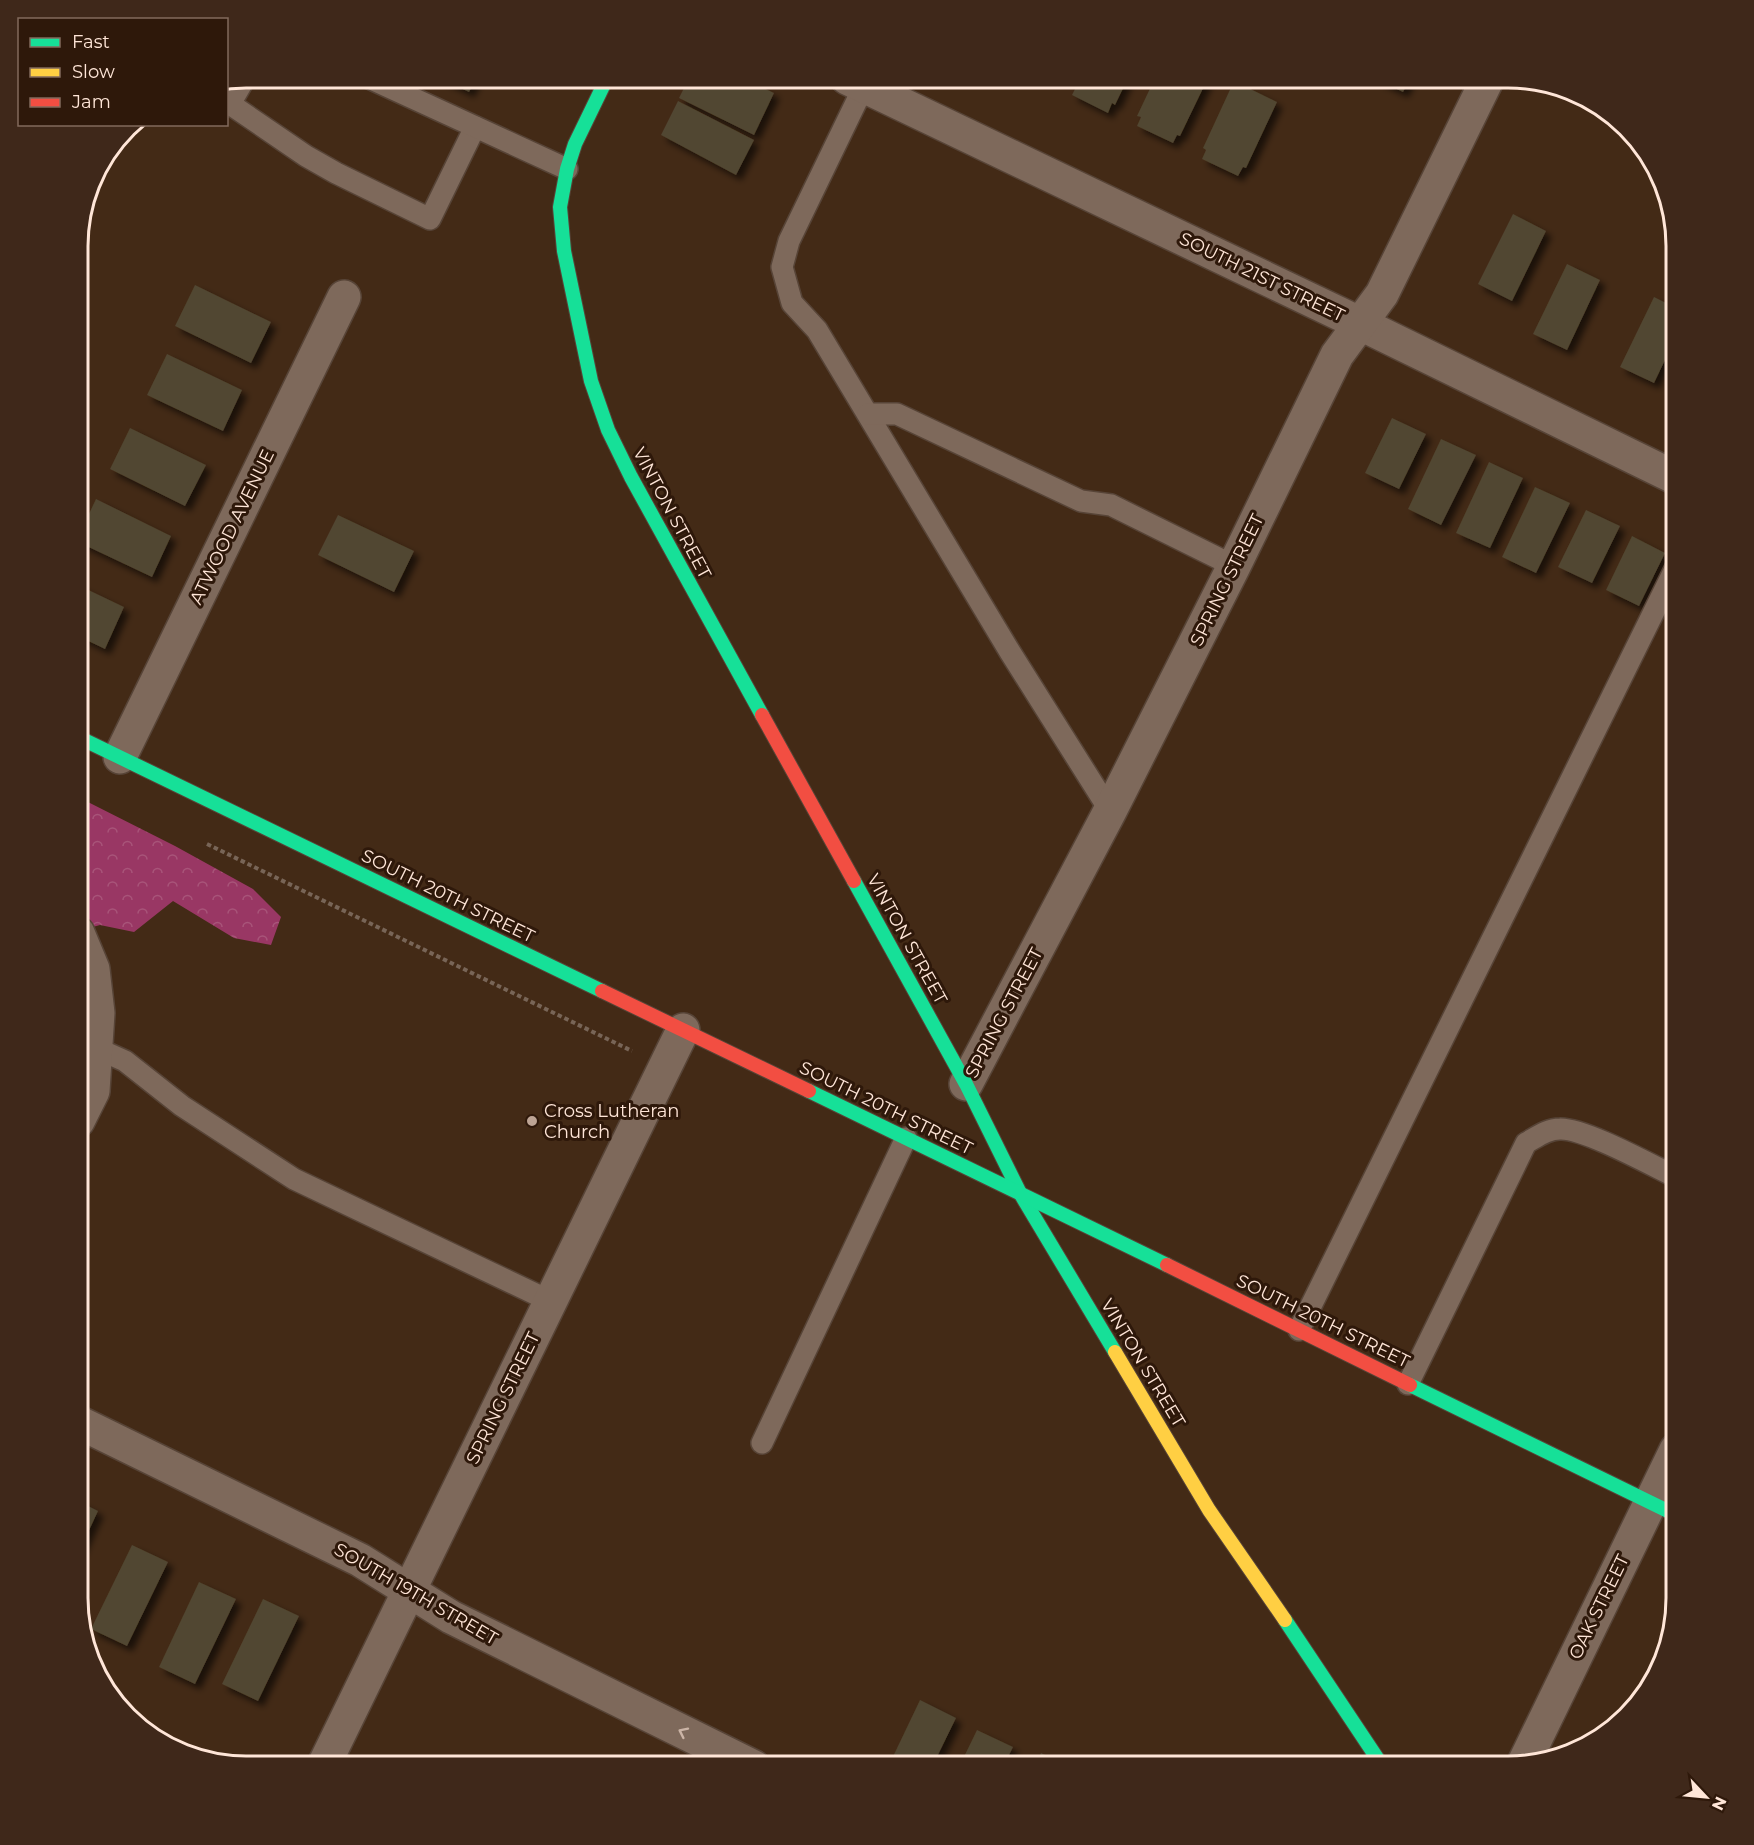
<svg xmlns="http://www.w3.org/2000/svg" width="1754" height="1845" font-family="Montserrat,sans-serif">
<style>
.forest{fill:url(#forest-crowns)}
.building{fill:#514630;filter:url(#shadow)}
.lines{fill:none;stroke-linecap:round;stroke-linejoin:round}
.lane-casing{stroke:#574437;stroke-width:24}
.street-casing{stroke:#574437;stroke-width:36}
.fast-casing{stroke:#574437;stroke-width:16}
.slow-casing{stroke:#574437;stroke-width:16}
.jam-casing{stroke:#574437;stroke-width:16}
.path{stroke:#786557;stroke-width:4;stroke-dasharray:4.5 3;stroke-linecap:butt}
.lane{stroke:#7e695b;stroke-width:21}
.street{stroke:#7e695b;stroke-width:33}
.fast{stroke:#16e098;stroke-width:14}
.slow{stroke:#ffcf43;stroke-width:14}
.jam{stroke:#f24e42;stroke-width:14}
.oneway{stroke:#cbb4a6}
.poi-dot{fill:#bda494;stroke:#2e180a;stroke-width:2}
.labels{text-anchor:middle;stroke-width:6;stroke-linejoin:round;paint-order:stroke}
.street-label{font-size:18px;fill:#ffe6d8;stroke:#2e180a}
.poi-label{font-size:18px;fill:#ffe6d8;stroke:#2e180a;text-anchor:start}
.rim{fill:none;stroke:#ffe6d8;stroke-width:3}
</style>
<defs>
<pattern id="forest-crowns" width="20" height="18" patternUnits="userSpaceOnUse" patternTransform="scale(1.5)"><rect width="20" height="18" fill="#993764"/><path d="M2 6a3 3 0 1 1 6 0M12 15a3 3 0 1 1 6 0" fill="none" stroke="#a85479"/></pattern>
<filter id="shadow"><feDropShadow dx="5.5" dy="5.5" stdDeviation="3" flood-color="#0009"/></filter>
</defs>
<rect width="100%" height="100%" fill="#432a16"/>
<!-- forest -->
<polygon class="forest" points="78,797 175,846 253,889 281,917 271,945 234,938 173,901 134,932 100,925 78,931"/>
<!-- building -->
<g class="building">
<polygon points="440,78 476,78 469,92"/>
<polygon points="689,78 743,78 774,93 754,135 679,98"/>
<polygon points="1075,78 1128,78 1115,105 1112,103 1108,113 1072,95 1076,87 1072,85"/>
<polygon points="1155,78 1208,78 1180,136 1177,135 1173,143 1137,126 1141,117 1137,116"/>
<polygon points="1374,78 1410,78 1403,92"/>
<polygon points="1234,81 1277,102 1246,168 1243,167 1238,176 1202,159 1206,150 1203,148"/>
<polygon points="678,101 754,140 736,175 661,135"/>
<polygon points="1513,214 1546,231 1512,301 1478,284"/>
<polygon points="1567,264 1600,280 1567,350 1533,334"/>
<polygon points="195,285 271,322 251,363 175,326"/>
<polygon points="1654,297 1676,308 1676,337 1654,383 1620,367"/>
<polygon points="167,354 242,390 223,431 147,395"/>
<polygon points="1392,418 1426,434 1399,489 1365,473"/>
<polygon points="130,428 206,465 185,506 110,469"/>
<polygon points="1441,439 1476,455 1441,525 1408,509"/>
<polygon points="1489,462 1523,478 1490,548 1456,533"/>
<polygon points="1535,487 1570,503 1536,573 1502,557"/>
<polygon points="96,499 171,536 152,577 78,542 78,537"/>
<polygon points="1586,510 1620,526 1592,583 1558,567"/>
<polygon points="338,515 414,551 394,592 318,555"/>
<polygon points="1632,536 1665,553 1639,606 1606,590"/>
<polygon points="78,585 124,607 105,649 78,636"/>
<polygon points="78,1501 98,1511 78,1554"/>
<polygon points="132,1545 168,1562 127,1646 91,1629"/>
<polygon points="199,1582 236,1599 195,1684 159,1667"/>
<polygon points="263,1599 299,1616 258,1701 222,1684"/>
<polygon points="920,1700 956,1718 932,1767 888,1767"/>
<polygon points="977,1730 1013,1747 1003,1767 959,1767"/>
<polygon points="1041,1753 1070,1767 1035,1767"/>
<polygon points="610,1755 634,1767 604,1767"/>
</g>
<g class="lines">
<defs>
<g id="lane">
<polyline points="245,78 230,104 306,156 336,173 430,219 475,127"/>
<polyline points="369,78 567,169"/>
<polyline points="864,86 789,241 782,267 792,303 817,330 1010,652 1110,811"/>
<polyline points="868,414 897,414 1081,501 1111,505 1234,566"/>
<polyline points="96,1048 125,1061 182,1106 294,1179 550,1301"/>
<polyline points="1299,1330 1676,567"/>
<path d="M1408,1384l118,-241c11,-6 21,-14 34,-14 24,-1 91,36 116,48"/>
<polyline points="762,1443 906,1138"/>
</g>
<g id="street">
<polyline points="847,78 1361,324 1676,478"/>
<polyline points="120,757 344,297"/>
<polyline points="966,1084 1110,811 1234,566 1337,355 1382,294 1488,78"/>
<polyline points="78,1121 93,1091 98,1013 93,969 78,933"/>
<polyline points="78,1422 360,1560 451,1617 754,1767"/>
<polyline points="1523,1765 1676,1450"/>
<polyline points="323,1767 683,1030"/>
</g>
<g id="fast">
<polyline points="607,78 575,144 567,169 560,207 564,251 591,381 608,430 631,477 762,715"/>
<polyline points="78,737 602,991"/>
<polyline points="854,881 966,1084 1020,1193 1115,1352"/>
<polyline points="809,1091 1167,1265"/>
<polyline points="1410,1385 1676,1515"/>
<polyline points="1285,1620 1383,1767"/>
</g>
<polyline id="slow" points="1115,1352 1209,1510 1285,1620"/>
<g id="jam">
<polyline points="762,715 854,881"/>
<polyline points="602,991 809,1091"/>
<polyline points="1167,1265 1410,1385"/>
</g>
</defs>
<!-- lane casing -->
<use href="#lane" class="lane-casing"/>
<!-- street casing -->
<use href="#street" class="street-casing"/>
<!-- fast casing -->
<use href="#fast" class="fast-casing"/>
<!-- slow casing -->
<use href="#slow" class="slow-casing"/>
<!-- jam casing -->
<use href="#jam" class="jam-casing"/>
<!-- path -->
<polyline class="path" points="207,844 632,1051"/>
<!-- lane -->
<use href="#lane" class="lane"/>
<!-- street -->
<use href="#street" class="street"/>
<!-- fast -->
<use href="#fast" class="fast"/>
<!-- slow -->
<use href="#slow" class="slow"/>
<!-- jam -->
<use href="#jam" class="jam"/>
</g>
<!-- one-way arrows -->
<defs><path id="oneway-chevron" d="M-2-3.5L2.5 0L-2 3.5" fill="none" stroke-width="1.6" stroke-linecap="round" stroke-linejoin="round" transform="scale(1.5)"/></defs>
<use class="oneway" href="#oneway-chevron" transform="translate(683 1732) rotate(-154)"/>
<!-- markers -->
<circle class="poi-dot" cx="532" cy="1121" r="6"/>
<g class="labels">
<!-- street labels -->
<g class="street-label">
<text transform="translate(1262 277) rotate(26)" y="6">SOUTH 21ST STREET</text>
<text transform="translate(672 513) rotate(62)" y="6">VINTON STREET</text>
<text transform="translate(232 527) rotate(-64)" y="6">ATWOOD AVENUE</text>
<text transform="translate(1227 580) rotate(-64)" y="6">SPRING STREET</text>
<text transform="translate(448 896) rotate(26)" y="6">SOUTH 20TH STREET</text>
<text transform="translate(907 939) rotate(61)" y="6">VINTON STREET</text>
<text transform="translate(1004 1013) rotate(-62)" y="6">SPRING STREET</text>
<text transform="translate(886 1108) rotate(26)" y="6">SOUTH 20TH STREET</text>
<text transform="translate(1323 1321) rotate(26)" y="6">SOUTH 20TH STREET</text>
<text transform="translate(1143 1363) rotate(59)" y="6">VINTON STREET</text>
<text transform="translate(503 1398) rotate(-64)" y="6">SPRING STREET</text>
<text transform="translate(416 1594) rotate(30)" y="6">SOUTH 19TH STREET</text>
<text transform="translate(1599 1607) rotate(-64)" y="6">OAK STREET</text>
</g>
<!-- poi labels -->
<g class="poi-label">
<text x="544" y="1117">Cross Lutheran<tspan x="544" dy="21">Church</tspan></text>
</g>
</g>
<!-- crop -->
<path d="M0 0H1754V1845H0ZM246 88H1508A158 158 0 0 1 1666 246V1598A158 158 0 0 1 1508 1756H246A158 158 0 0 1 88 1598V246A158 158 0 0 1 246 88Z" fill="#3f281a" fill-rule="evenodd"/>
<path class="rim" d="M246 88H1508A158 158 0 0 1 1666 246V1598A158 158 0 0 1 1508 1756H246A158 158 0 0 1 88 1598V246A158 158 0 0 1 246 88Z"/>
<!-- legend -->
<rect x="18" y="18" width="210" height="108" fill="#2e180a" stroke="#826a5c" stroke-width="1.5"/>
<rect x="30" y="38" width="30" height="9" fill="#16e098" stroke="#826a5c" stroke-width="1.5"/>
<text x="72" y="48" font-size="18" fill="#ffe6d8">Fast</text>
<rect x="30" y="68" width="30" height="9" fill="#ffcf43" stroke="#826a5c" stroke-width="1.5"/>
<text x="72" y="78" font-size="18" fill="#ffe6d8">Slow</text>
<rect x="30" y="98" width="30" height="9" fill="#f24e42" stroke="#826a5c" stroke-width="1.5"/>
<text x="72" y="108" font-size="18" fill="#ffe6d8">Jam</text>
<!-- north arrow -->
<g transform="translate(1706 1797) rotate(116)" stroke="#2e180a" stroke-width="4.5" paint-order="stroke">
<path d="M0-4.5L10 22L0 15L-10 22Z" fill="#ffe6d8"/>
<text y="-9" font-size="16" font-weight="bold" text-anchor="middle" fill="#ffe6d8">N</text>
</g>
</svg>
